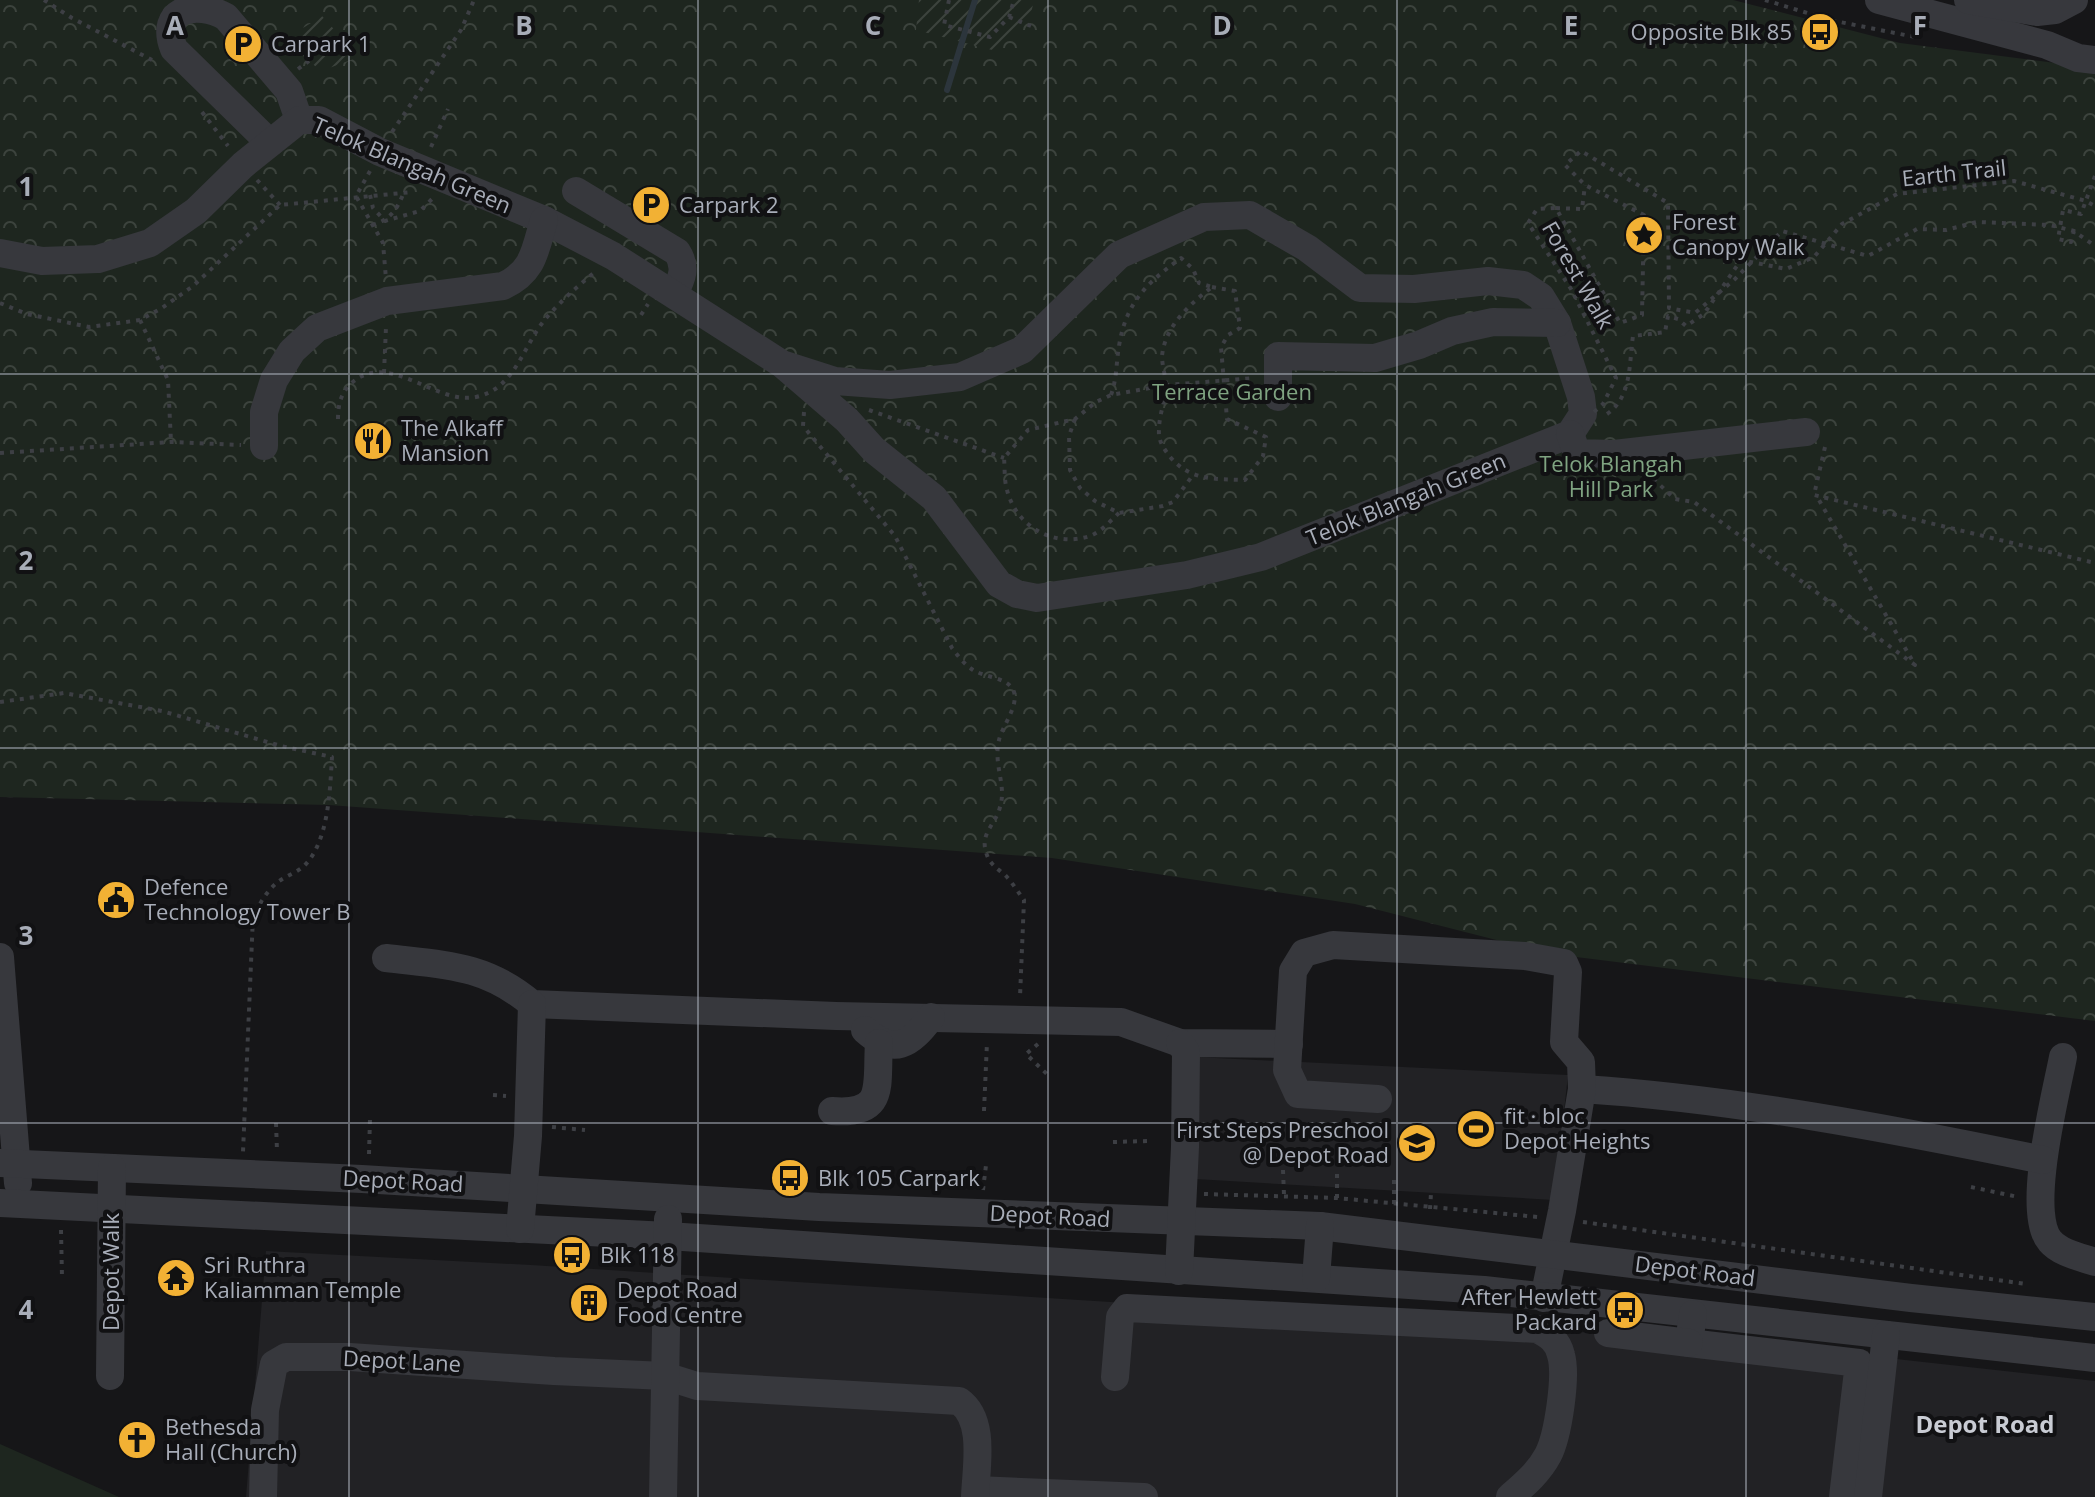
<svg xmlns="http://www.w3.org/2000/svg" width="2095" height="1497" font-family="'Open Sans',sans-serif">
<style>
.built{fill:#222225}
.grass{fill:#1e261f}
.park{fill:url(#park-crowns)}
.garden{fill:url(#garden-furrows)}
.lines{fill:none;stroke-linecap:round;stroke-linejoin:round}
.stream{stroke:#2c353c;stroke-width:6}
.path{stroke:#3d3f44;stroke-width:4;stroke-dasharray:4 6;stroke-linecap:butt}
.minor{stroke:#37383d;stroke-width:28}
.path-bridge{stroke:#3d3f44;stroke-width:4;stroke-dasharray:4 6;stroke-linecap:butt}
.grid{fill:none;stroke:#a8adb8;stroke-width:2;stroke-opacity:0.55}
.labels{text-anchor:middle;stroke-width:8;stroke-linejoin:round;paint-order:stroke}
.poi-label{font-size:22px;fill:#a8adb8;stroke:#111113;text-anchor:start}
.street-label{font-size:22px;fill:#a8adb8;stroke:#111113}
.park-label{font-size:22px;fill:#7fa381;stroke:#111113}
.neighbourhood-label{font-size:24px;font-weight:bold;fill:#c9ccd4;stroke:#111113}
.grid-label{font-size:26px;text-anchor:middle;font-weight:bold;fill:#a8adb8;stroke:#111113;stroke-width:8;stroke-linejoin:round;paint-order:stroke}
</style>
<defs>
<pattern id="park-crowns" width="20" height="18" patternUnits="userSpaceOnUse" patternTransform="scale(2)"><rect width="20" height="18" fill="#1e261f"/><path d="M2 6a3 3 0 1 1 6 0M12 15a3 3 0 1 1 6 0" fill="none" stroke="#3c433d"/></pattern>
<pattern id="garden-furrows" width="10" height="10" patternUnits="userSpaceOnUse" patternTransform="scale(2)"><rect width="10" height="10" fill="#1e261f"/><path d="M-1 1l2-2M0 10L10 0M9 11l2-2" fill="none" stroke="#3c433d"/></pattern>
</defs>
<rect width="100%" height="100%" fill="#161618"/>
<!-- built -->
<g class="built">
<polygon points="1195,1057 1568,1075 1554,1200 1195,1179"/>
<polygon points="266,1251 531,1265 1595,1333 1596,1322 1868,1351 1869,1356 2095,1381 2095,1497 246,1497"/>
</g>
<!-- grass -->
<polygon class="grass" points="0,1444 119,1497 0,1497"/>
<!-- park -->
<polygon class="park" points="0,0 1733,0 1900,43 2095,68 2095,1021 1552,954 1355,904 1052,858 329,805 0,797"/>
<!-- garden -->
<g class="garden">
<polygon points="919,0 1034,0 1030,18 996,51 916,30"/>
<polygon points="322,16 359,57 321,71 284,40"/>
</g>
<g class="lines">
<!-- stream -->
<polyline class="stream" points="947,90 975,0"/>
<!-- path -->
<g class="path">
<polyline points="44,0 72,18 152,60"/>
<polyline points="949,0 944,25 990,37 1009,17 1014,0"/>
<polyline points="1765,0 1830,20 1920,38"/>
<polyline points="1009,17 1031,26"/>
<polyline points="298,69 309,61"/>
<polyline points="202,112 228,146"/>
<polyline points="392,132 461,30 474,0"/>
<polyline points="431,147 448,109"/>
<polyline points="370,171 356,196 383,243 386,279"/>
<polyline points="2095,176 2081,214 2063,210 2058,239 2071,242 2074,231 2095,246"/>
<polyline points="257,180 280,205"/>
<polyline points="370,195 373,208 385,221 420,211 432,199"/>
<polyline points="1556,208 1582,209 1585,185"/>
<path d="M372,225c18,-5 25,-15 32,-33"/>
<path d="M1212,287l23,4 5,37 -12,7 -7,12 6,72 39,18 -3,19 -18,24c-28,-1 -54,1 -74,-22 -7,-9 -13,-17 -12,-28 0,-15 6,-28 7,-43 0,-10 -4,-21 -4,-31 3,-30 28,-52 50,-69z"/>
<polyline points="0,303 27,314 89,327 140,320 162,308 193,286 280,205 412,192"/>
<polyline points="641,315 648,304"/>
<polyline points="140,320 168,380 171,442"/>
<polyline points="384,373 386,327"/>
<path d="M1111,395c6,-17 5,-31 8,-49 7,-44 28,-63 62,-88l12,11 6,14 13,4"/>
<polyline points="869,410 1004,458"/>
<path d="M804,412l-1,14 92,110 57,112c6,8 12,16 21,22 11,7 31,7 39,18 10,14 -10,38 -13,52 -6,26 8,45 1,67 -4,17 -20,26 -14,45 3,12 11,16 19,23 7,7 13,17 19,25l-4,97"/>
<path d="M1607,414c25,-17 22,-51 26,-78l32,-4 3,-16 10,3 8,7 18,-12 37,-54 45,9 28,-12 28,-33 55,-30 117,-13 72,20 9,5"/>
<path d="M338,419c0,-15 3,-28 16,-38 37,-29 82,24 122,16 38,-8 46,-48 67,-75 15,-19 35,-36 53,-51"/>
<polyline points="1075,419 1069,436 1070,470 1080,488 1095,501 1119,513 1163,506 1173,502 1193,475"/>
<polyline points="1825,447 1814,495 2095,563"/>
<polyline points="0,453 171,442 241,445"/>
<polyline points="1646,472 1675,499 1694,502 1915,665 1816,495"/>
<path d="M1119,513c-9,8 -18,19 -29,23 -37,12 -74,-10 -83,-46 -3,-10 -2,-22 -3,-32l24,-28 47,-11 21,-17 15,-7 55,-10 89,-7"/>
<path d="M0,702l64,-9 98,18 119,35 51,11c-2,32 -3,83 -27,108 -6,6 -14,9 -21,13 -15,8 -23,24 -31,38l-10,236"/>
<polyline points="1038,1044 1026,1054 1050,1077"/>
<polyline points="493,1095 506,1096"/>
<polyline points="984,1111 987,1042"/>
<polyline points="276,1123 277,1151"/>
<polyline points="552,1127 585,1130"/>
<polyline points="1113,1142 1148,1141"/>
<polyline points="369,1154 370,1119"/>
<polyline points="1283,1170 1284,1195"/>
<polyline points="1394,1180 1394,1204"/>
<polyline points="1971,1187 2018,1197"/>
<polyline points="983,1190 986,1165"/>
<polyline points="1204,1194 1337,1198 1538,1217"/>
<polyline points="1337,1198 1337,1173"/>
<polyline points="1430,1209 1431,1193"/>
<polyline points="1583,1222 2026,1284"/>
<polyline points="61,1230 62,1277"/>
</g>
<!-- minor -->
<g class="minor">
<polyline points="1879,0 2047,45 2078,58 2095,60"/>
<polyline points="1968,0 2037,12 2055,10 2074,0"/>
<path d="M270,143l-96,-94c-16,-40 22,-49 52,-32l63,74 10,29"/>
<path d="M576,191l101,61c10,15 5,27 -3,41"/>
<polyline points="0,253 42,261 98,259 150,243 196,211 243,165 299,120 319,120 380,152 544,220 613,256 782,364 847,420 874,450 934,498 999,584 1017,594 1037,598 1187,575 1261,557 1570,434 1583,414 1581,397 1557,323 1541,297 1523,285 1488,281 1414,289 1360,288 1307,248 1250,215 1204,217 1119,255 1022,350 960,377 890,385 835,381 782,364"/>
<polyline points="1278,397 1278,356 1375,358 1419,345 1452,331 1493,322 1557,323"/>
<polyline points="1570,434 1577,453 1614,454 1806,432"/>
<path d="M264,446v-34l10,-32 18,-29 25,-23 70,-27 116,-15c31,-14 32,-36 41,-66"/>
<polyline points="0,957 18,1183"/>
<path d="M386,958c58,7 99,6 146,46l304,12 285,6 59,21 109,1"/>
<path d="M865,1030c29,26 45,15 66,-13"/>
<path d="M2063,1057c-7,37 -38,156 -13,184 10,12 30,16 45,21"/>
<path d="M1582,1089c154,10 311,40 461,71"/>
<polyline points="1378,1099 1298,1094 1287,1070 1293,971 1304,953 1333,945 1525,956 1564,963 1568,972 1564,1042 1581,1062 1582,1089 1562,1211 1544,1298"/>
<path d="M832,1111c55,4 44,-25 47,-68"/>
<polyline points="0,1163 362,1179 819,1207 1320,1226 1911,1298 2095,1317"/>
<polyline points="0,1203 668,1236 1484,1290 2095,1358"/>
<polyline points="520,1229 528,1136 532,1004"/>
<polyline points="1179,1271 1185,1147 1186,1052 1180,1043"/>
<polyline points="1316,1278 1320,1226"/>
<polyline points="1693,1314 1689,1343 1859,1363 1843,1497"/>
<polyline points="1608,1333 1689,1343"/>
<polyline points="110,1376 112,1168"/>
<path d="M1115,1377l5,-60 7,-9 410,21c12,6 21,12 24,26 6,21 -3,81 -13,100 -9,17 -23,29 -38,42"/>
<polyline points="976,1490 1144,1497"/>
<path d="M263,1497l2,-87 9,-46 12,-7h64l204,14 111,5 32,10 262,15c27,19 17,66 16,96"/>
<polyline points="663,1497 668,1219"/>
<polyline points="1868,1497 1886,1335"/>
</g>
<!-- path-bridge -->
<polyline class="path-bridge" points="1594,412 1603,404 1616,378 1571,289 1528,223 1537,209 1556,208 1620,323 1642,315 1644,215 1585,185 1565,165 1581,151 1668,203 1669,308 1695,313 1735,279 1782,231 1868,256 1917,229 1946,230 1977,222 2050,225 2074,231"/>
</g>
<!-- grid -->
<path class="grid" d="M349,0v1497M698,0v1497M1048,0v1497M1397,0v1497M1746,0v1497M0,374h2095M0,748h2095M0,1123h2095"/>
<!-- icons -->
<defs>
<symbol id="bus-disc" viewBox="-11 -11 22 22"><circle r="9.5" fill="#f2b134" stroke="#111113"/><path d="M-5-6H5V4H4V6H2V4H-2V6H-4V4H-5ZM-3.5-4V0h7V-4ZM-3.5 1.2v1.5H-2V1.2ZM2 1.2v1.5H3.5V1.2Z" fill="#111"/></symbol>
<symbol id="parking-disc" viewBox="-11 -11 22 22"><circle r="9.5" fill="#f2b134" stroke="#111113"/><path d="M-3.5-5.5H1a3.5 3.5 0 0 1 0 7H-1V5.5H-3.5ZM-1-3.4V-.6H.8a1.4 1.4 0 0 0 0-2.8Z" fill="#111"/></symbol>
<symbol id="sight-disc" viewBox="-11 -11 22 22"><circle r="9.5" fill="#f2b134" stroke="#111113"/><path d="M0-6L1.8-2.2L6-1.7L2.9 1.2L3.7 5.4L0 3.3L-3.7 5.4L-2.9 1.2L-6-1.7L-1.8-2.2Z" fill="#111"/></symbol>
<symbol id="restaurant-disc" viewBox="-11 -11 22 22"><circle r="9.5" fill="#f2b134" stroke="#111113"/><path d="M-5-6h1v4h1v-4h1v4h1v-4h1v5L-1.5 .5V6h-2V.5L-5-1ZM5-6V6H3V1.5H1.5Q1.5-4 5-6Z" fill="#111"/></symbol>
<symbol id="civic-disc" viewBox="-11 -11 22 22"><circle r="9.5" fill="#f2b134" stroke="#111113"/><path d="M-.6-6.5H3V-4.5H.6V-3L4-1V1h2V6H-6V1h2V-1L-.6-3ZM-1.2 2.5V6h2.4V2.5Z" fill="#111"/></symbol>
<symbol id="stadium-disc" viewBox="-11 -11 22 22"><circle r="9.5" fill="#f2b134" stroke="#111113"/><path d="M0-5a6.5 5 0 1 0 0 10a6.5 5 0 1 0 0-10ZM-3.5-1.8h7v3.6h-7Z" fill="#111"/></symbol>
<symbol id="school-disc" viewBox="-11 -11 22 22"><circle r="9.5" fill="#f2b134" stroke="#111113"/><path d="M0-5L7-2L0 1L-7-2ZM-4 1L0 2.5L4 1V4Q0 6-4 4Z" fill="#111"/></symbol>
<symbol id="temple-disc" viewBox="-11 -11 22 22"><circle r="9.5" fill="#f2b134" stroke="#111113"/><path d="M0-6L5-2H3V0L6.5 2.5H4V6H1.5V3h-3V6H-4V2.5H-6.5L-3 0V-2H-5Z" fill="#111"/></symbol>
<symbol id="building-disc" viewBox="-11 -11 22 22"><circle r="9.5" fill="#f2b134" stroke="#111113"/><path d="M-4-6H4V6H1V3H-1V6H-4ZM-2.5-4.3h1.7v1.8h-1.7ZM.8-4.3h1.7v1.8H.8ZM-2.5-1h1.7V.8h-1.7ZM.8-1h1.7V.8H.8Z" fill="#111"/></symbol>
<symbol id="church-disc" viewBox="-11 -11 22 22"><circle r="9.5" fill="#f2b134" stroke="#111113"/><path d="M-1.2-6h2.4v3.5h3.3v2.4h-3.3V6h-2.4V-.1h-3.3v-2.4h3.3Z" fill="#111"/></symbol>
</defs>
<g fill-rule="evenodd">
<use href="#bus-disc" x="1798" y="10" width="44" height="44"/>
<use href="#parking-disc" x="221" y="22" width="44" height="44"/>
<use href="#parking-disc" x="629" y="183" width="44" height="44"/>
<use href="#sight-disc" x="1622" y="213" width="44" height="44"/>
<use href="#restaurant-disc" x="351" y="419" width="44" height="44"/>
<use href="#civic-disc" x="94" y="878" width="44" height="44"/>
<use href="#stadium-disc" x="1454" y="1107" width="44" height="44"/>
<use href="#school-disc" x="1395" y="1121" width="44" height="44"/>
<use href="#bus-disc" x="768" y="1156" width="44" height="44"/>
<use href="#bus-disc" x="550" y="1233" width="44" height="44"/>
<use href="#temple-disc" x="154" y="1256" width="44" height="44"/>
<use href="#building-disc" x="567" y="1281" width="44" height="44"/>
<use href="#bus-disc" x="1603" y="1288" width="44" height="44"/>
<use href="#church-disc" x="115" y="1418" width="44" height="44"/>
</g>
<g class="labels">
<!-- poi labels -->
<g class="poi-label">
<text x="1792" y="40" text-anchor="end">Opposite Blk 85</text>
<text x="271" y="52">Carpark 1</text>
<text x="679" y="213">Carpark 2</text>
<text x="1672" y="230">Forest<tspan x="1672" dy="25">Canopy Walk</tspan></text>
<text x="401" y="436">The Alkaff<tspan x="401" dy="25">Mansion</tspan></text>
<text x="144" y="895">Defence<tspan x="144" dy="25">Technology Tower B</tspan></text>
<text x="1504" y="1124">fit · bloc<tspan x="1504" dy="25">Depot Heights</tspan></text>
<text x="1389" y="1138" text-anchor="end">First Steps Preschool<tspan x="1389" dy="25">@ Depot Road</tspan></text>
<text x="818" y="1186">Blk 105 Carpark</text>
<text x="600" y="1263">Blk 118</text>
<text x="204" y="1273">Sri Ruthra<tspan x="204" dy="25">Kaliamman Temple</tspan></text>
<text x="617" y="1298">Depot Road<tspan x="617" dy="25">Food Centre</tspan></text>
<text x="1597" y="1305" text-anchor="end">After Hewlett<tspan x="1597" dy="25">Packard</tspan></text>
<text x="165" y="1435">Bethesda<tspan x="165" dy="25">Hall (Church)</tspan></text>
</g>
<!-- street labels -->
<g class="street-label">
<text transform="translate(412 165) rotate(23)" y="8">Telok Blangah Green</text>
<text transform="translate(1954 173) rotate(-6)" y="8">Earth Trail</text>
<text transform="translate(1578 275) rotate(60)" y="8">Forest Walk</text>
<text transform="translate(1406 499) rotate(-22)" y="8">Telok Blangah Green</text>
<text transform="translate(403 1181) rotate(3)" y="8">Depot Road</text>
<text transform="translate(1050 1216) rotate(3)" y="8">Depot Road</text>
<text transform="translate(1695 1271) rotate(7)" y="8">Depot Road</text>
<text transform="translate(111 1272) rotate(-90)" y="8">Depot Walk</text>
<text transform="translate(402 1361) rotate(3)" y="8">Depot Lane</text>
</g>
<!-- park labels -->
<g class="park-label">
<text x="1232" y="400">Terrace Garden</text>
<text x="1611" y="472">Telok Blangah<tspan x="1611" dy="25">Hill Park</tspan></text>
</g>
<!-- neighbourhood labels -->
<g class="neighbourhood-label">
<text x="1985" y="1433">Depot Road</text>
</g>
</g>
<g class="grid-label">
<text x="175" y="35">A</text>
<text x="524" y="35">B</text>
<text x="873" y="35">C</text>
<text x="1222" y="35">D</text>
<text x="1571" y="35">E</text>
<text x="1920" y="35">F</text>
<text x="26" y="196">1</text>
<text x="26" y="570">2</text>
<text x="26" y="945">3</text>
<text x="26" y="1319">4</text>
</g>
</svg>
